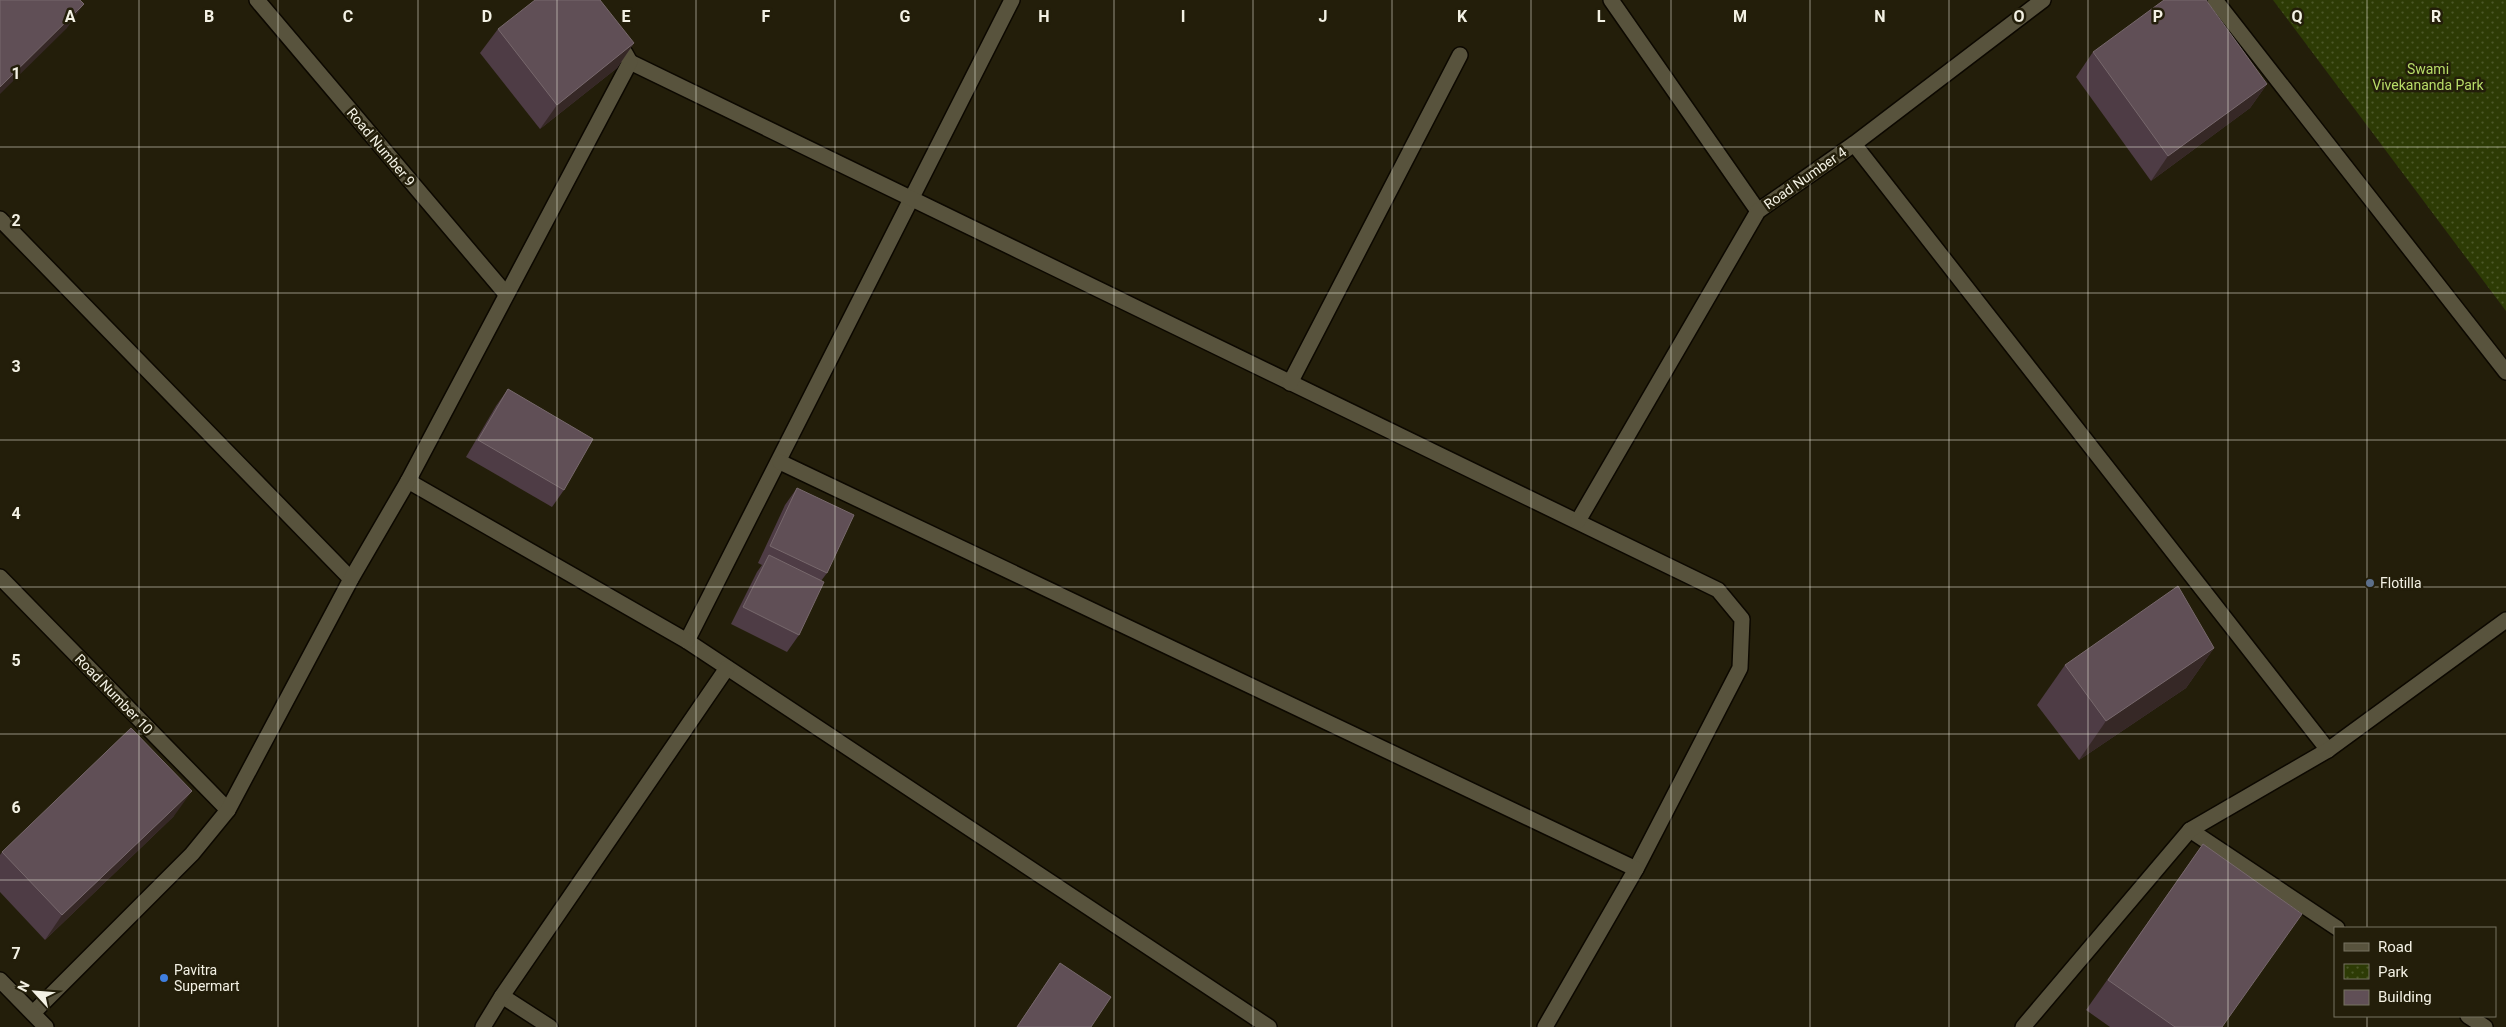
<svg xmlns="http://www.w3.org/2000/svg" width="2506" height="1027" font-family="Roboto,sans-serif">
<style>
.park{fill:url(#park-dots)}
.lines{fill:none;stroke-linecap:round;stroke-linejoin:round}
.street-casing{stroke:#0c0800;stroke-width:18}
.secondary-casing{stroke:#0c0800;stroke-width:18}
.street{stroke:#58533d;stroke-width:15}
.secondary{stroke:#58533d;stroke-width:15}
.wall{fill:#4e3c45}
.shaded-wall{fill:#362826}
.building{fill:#604f56;stroke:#77686c}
.grid{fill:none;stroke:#f3f1e4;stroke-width:1;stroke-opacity:0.55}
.service-dot{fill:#5c6f8a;stroke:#231e0a;stroke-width:2}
.shop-dot{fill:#3f7fe0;stroke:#231e0a;stroke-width:2}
.labels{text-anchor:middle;stroke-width:5;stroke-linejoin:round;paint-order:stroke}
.park-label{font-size:14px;fill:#b9dd69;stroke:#231e0a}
.street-label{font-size:14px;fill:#f3f1e4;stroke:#231e0a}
.poi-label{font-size:14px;fill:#f3f1e4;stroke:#231e0a;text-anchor:start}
.grid-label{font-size:16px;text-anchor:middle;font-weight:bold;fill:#f3f1e4;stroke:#231e0a;stroke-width:5;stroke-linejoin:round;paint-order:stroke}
</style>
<defs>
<pattern id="park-dots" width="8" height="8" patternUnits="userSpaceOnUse" patternTransform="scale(1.25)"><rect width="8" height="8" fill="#2d3b05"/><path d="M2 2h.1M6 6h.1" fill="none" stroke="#4c5829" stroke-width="1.8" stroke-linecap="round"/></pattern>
</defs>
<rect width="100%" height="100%" fill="#231e0a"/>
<!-- park -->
<polygon class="park" points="2273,0 2506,0 2506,311"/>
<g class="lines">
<defs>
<g id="street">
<polyline points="257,0 506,294"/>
<polyline points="1012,0 687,641 1269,1027"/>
<polyline points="1611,0 1758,211"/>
<polyline points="2215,0 2506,372"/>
<polyline points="630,62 1718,590 1742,619 1740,668 1636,869 1545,1027"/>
<polyline points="1854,144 2328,750"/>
<polyline points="0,219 351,579"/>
<polyline points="1290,383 1460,55"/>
<polyline points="780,462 1636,869"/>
<polyline points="408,481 687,641"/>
<polyline points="1578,521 1758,211 1854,144 2043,0"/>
<polyline points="0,577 228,810"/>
<polyline points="2190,830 2337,928"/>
<polyline points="502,996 550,1027"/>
<polyline points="33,1013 192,854 228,810 351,579 408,481 630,62 625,53"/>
<polyline points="2468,1016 2485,1027"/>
<polyline points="483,1027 502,996 727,668"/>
<polyline points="2023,1027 2190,830 2328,750 2506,620"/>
</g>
<polyline id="secondary" points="0,980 46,1027"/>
</defs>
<!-- street casing -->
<use href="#street" class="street-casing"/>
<!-- secondary casing -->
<use href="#secondary" class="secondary-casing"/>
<!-- street -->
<use href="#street" class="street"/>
<!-- secondary -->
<use href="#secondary" class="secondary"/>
</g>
<!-- wall -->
<g class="wall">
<polygon points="498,29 634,43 617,68 540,129 480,53"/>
<polygon points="2093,52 2267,84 2250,108 2151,181 2076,77"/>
<polygon points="508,389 564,490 552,507 466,457 496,406"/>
<polygon points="797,488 827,573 821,581 799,635 787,652 731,624 757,572 762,565 758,563 785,505"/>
<polygon points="2214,648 2186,688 2079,760 2037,705 2065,665"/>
<polygon points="174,816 45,940 0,892 0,855 2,852"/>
<polygon points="2203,844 2222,1027 2110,1027 2086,1010"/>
<polygon points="1060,963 1091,1027 1017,1027 1048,980"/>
</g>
<!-- shaded-wall -->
<g class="shaded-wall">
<polygon points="84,4 67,28 0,94 0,87"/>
<polygon points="634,43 617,68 540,129 557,105"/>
<polygon points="2267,84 2250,108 2151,181 2168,156"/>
<polygon points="2214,648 2186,688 2079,760 2106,721"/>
<polygon points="192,791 174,816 45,940 62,915"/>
</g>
<!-- building -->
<g class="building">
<polygon points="0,0 80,0 84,4 0,87"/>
<polygon points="535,0 600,0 634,43 557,105 498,29"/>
<polygon points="2164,0 2206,0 2267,84 2168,156 2093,52"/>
<polygon points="508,389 593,439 564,490 478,440"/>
<polygon points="797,488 854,515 827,573 770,546"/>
<polygon points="769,555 824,582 799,635 743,607"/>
<polygon points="2178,586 2214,648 2106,721 2065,665"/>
<polygon points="131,728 192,791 62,915 2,852"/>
<polygon points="2203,844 2302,914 2222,1027 2175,1027 2108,980"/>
<polygon points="1060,963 1111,997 1091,1027 1017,1027"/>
</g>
<!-- grid -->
<path class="grid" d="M139,0v1027M278,0v1027M418,0v1027M557,0v1027M696,0v1027M835,0v1027M975,0v1027M1114,0v1027M1253,0v1027M1392,0v1027M1531,0v1027M1671,0v1027M1810,0v1027M1949,0v1027M2088,0v1027M2228,0v1027M2367,0v928M0,147h2506M0,293h2506M0,440h2506M0,587h2506M0,734h2506M0,880h2506M2367,1016v11"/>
<!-- markers -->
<circle class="service-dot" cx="2370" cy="583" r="5"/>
<circle class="shop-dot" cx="164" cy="978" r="5"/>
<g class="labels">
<!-- park labels -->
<g class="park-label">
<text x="2428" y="74">Swami<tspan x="2428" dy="16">Vivekananda Park</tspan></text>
</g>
<!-- street labels -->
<g class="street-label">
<text transform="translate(381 147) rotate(50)" y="5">Road Number 9</text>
<text transform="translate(1805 178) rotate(-35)" y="5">Road Number 4</text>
<text transform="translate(114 694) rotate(46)" y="5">Road Number 10</text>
</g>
<!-- poi labels -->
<g class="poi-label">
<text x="2380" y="588">Flotilla</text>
<text x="174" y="975">Pavitra<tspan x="174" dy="16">Supermart</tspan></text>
</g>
</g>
<g class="grid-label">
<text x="70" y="22">A</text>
<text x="209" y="22">B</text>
<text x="348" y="22">C</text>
<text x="487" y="22">D</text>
<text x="626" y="22">E</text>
<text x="766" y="22">F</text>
<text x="905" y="22">G</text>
<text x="1044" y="22">H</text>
<text x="1183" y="22">I</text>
<text x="1323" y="22">J</text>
<text x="1462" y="22">K</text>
<text x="1601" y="22">L</text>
<text x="1740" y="22">M</text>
<text x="1880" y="22">N</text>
<text x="2019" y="22">O</text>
<text x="2158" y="22">P</text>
<text x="2297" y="22">Q</text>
<text x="2436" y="22">R</text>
<text x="16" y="79">1</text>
<text x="16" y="226">2</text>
<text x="16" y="372">3</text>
<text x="16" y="519">4</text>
<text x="16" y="666">5</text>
<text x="16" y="813">6</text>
<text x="16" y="959">7</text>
</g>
<!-- legend -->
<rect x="2334" y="927" width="162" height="90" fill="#231e0a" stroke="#767261"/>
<rect x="2344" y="943" width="25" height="8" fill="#58533d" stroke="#767261"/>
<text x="2378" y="952" font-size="15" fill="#f3f1e4">Road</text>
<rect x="2344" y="964" width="25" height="15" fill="url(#park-dots)" stroke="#767261"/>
<text x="2378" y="977" font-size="15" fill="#f3f1e4">Park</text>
<rect x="2344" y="990" width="25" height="15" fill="#604f56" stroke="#767261"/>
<text x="2378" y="1002" font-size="15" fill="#f3f1e4">Building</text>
<!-- north arrow -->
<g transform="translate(35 992) rotate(296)" stroke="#231e0a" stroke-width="4" paint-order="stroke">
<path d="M0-4L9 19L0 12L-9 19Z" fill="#f3f1e4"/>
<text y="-8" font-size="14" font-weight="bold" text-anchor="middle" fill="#f3f1e4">N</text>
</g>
</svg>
